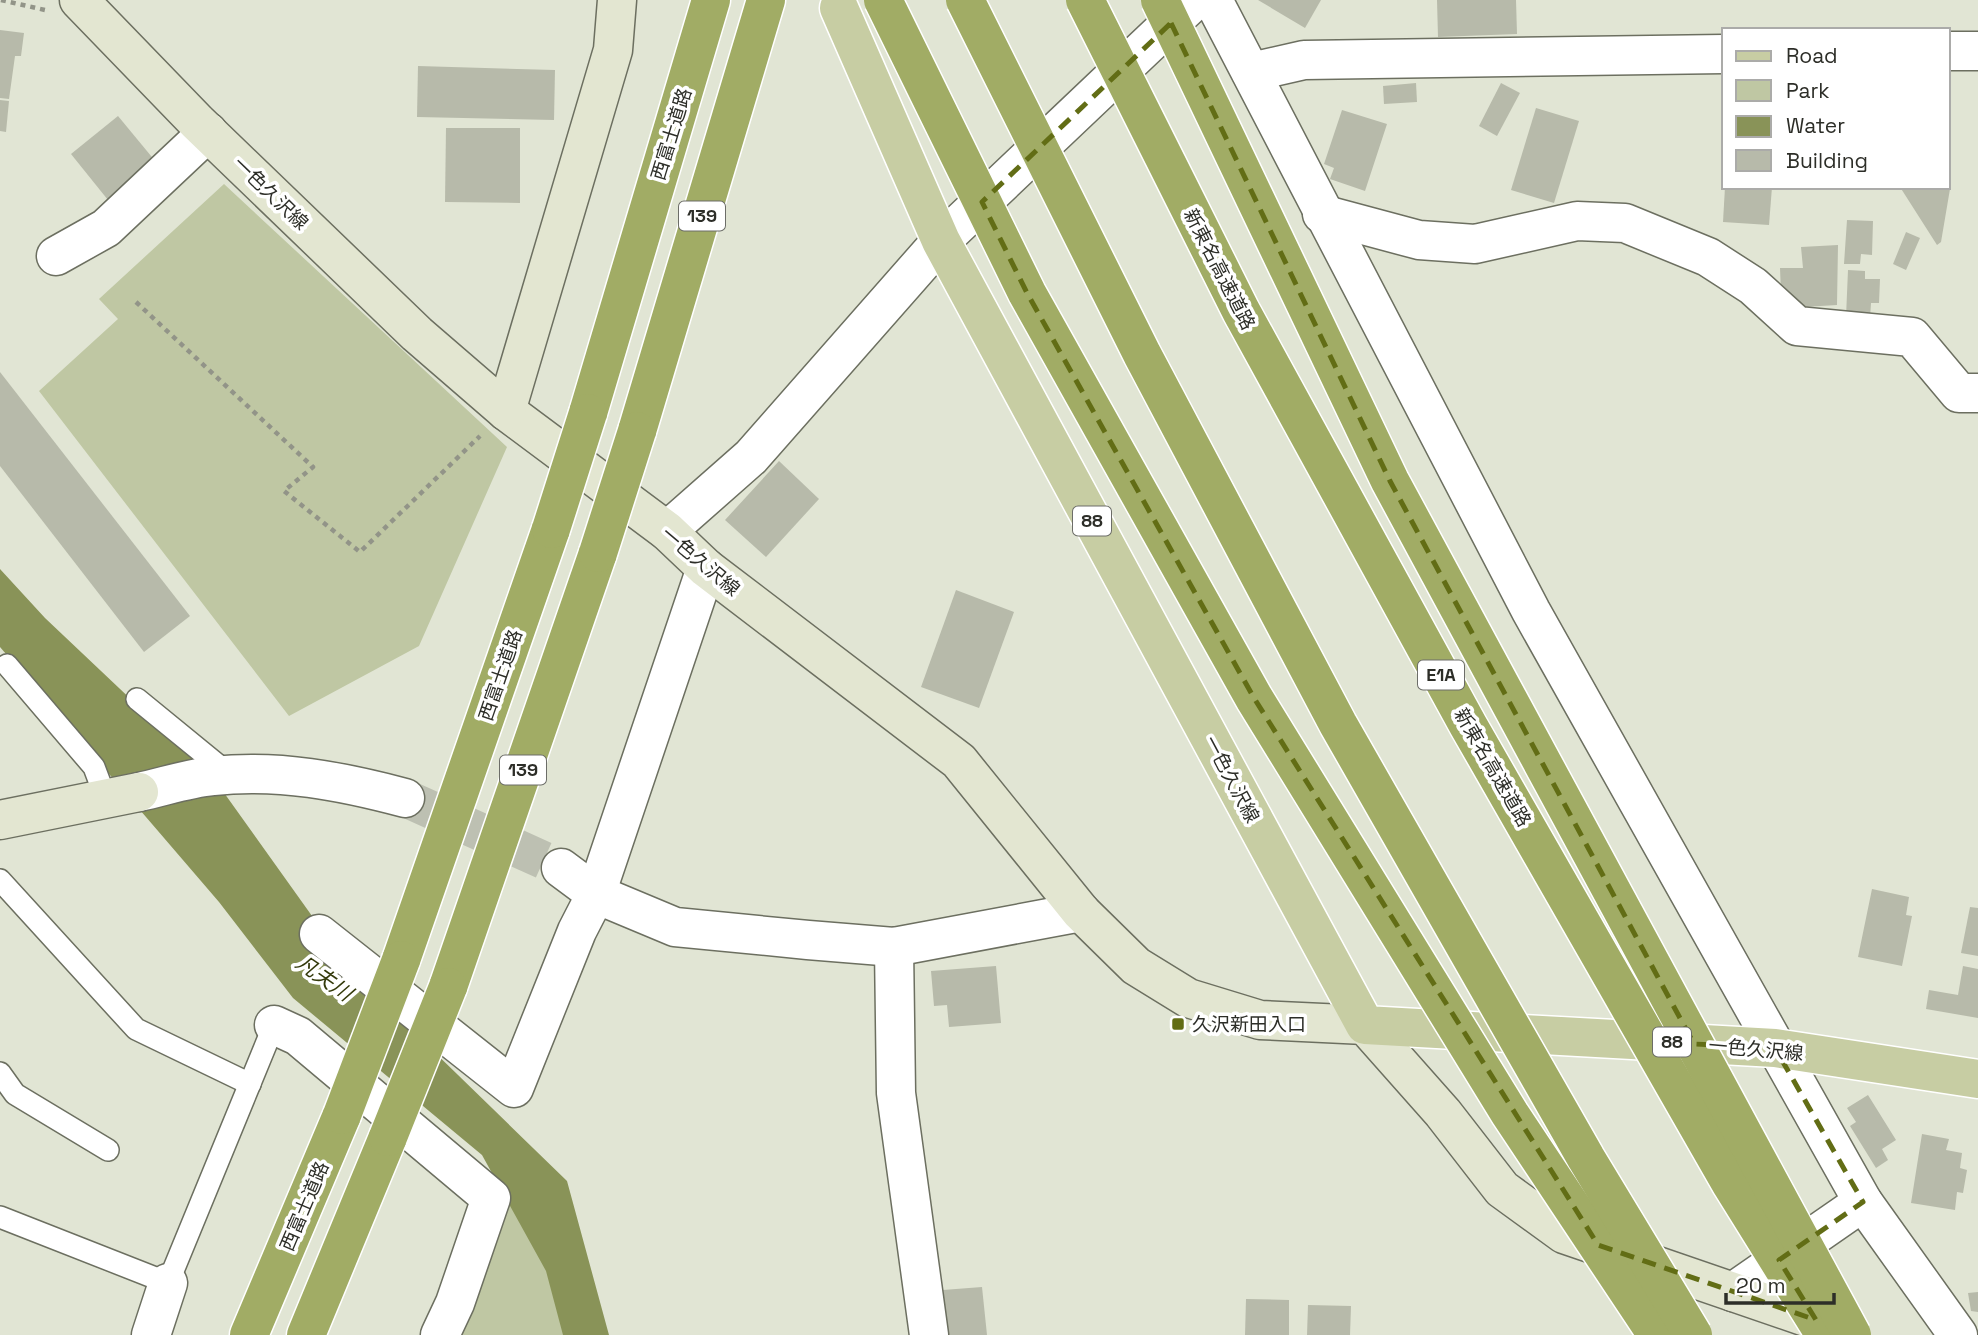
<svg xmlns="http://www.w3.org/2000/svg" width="1978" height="1335" font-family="'Space Grotesk','Noto Sans JP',sans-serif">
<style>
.green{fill:#bfc7a3}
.water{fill:#899358}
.building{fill:#b7baaa}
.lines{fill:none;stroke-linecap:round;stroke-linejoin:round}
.street-tunnel{stroke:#bdc0b2;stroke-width:38;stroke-dasharray:38 19;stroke-linecap:butt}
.lane-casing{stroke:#6c6f60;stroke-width:24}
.street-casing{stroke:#6c6f60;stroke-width:41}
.secondary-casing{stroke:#6c6f60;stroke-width:41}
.primary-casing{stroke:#fff;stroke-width:41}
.highway-casing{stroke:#fff;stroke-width:41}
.path{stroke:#929488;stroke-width:4.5;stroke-dasharray:5 5;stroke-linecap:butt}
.lane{stroke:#fff;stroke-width:21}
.street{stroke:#fff;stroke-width:38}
.secondary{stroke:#e3e6d1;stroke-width:38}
.primary{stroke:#c7cda3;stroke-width:38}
.highway{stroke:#a1ac65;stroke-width:38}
.highway-bridge-casing{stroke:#fff;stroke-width:41;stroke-linecap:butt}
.highway-bridge{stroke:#a1ac65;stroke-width:38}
.marked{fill:none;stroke:#626d15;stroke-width:5;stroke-dasharray:14 9;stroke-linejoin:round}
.poi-dot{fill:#626d15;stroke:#fff;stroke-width:2.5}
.labels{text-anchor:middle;stroke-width:7;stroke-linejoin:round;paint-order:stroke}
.shield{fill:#fff;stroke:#6c6d68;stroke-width:2}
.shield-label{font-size:18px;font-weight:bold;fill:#2d2e28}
.street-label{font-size:19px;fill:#2d2e28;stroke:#fff}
.poi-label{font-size:19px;fill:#2d2e28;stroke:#fff;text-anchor:start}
.water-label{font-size:21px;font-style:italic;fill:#343a0b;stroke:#fff}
</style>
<rect width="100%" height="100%" fill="#e1e5d4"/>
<!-- green -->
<g class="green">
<polygon points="224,184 507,447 419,646 289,716 39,391 118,319 99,299"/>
<polygon points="520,1169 586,1335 432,1335"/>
</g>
<!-- water -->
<polygon class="water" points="0,569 45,618 212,776 352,972 567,1181 609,1335 563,1335 546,1271 482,1155 293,998 219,902 0,647"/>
<!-- building -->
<g class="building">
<polygon points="1258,0 1321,0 1305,28"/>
<polygon points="1437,0 1516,0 1517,34 1438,37"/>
<polygon points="0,30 24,33 21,56 15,56 9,99 0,98"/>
<polygon points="418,66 555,70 554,120 417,117"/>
<polygon points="1416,83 1417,102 1384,104 1383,86"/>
<polygon points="1501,83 1520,93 1497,136 1479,126"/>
<polygon points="0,100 9,101 6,132 0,131"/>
<polygon points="1536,108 1579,121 1554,203 1511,190"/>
<polygon points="1342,110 1387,124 1365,191 1330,179 1334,168 1324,164"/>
<polygon points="118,116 156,162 108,200 71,154"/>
<polygon points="446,128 520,128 520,203 445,202"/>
<polygon points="1948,182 1951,183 1941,242 1937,245 1900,187 1948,187"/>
<polygon points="1725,187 1772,187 1769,225 1723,222"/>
<polygon points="1847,220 1873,221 1872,255 1861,254 1860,264 1844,264"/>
<polygon points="1906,232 1920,238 1906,270 1893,264"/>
<polygon points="1838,245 1837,305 1804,307 1781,293 1780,268 1803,268 1801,247"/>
<polygon points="1848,270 1865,271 1865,279 1880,279 1879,303 1871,303 1870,318 1846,317"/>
<polygon points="0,372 190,616 144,652 0,466"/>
<polygon points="779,461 819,499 766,557 725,520"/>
<polygon points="956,590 1014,612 979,708 921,687"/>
<polygon points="1872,889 1909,897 1906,915 1912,916 1902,966 1858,957"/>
<polygon points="1970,907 1978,908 1978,956 1961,953"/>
<polygon points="996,966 1001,1023 949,1027 947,1005 934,1006 931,971"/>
<polygon points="1963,966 1978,969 1978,1018 1926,1009 1929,990 1958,995"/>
<polygon points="1868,1095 1896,1140 1882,1149 1888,1160 1876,1168 1850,1126 1856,1122 1847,1108"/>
<polygon points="1922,1134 1949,1139 1946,1150 1962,1153 1960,1168 1967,1170 1963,1193 1957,1192 1955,1210 1911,1203"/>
<polygon points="982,1287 987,1335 947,1335 943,1290"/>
<polygon points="1978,1292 1978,1312 1971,1311 1968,1293"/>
<polygon points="1246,1299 1289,1300 1289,1335 1245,1335"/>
<polygon points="1308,1305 1351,1306 1350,1335 1307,1335"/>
</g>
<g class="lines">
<!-- street-tunnel -->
<polyline class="street-tunnel" points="405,798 561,868"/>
<defs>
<g id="lane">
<polyline points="7,665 94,767 106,799"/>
<polyline points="137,699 230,775"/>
<polyline points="0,880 136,1029 250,1084"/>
<polyline points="0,1073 15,1094 108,1150"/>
<polyline points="0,1217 168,1283 274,1025"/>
</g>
<g id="street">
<polyline points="1213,0 1531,611 1863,1202 1958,1335"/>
<polyline points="1948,51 1978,51"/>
<polyline points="1251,72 1304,60 1724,54"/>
<polyline points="1322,214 1419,240 1475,244 1577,221 1625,223 1708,257 1753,286 1797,326 1912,337 1959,393 1978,393"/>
<polyline points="56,256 106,228 208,132"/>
<polyline points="667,531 751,457 941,241 1194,1"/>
<path d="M139,792c24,-5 50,-14 74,-16 66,-7 128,5 192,22"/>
<polyline points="561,868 596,894 675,927 808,940 894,947 1081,912"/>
<polyline points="319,934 514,1088 577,931 596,894 706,568"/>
<polyline points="894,947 896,1093 929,1335"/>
<polyline points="274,1025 298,1036 491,1198 455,1303 440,1335"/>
<polyline points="1733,1292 1863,1202"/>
<polyline points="151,1335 168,1283"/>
</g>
<g id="secondary">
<polyline points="79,0 197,122 417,334 506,411 667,531 706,568 959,761 1081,912 1136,966 1188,998 1260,1020 1365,1025 1443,1113 1502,1189 1564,1234 1835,1327"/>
<polyline points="506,411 613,50 617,0"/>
<polyline points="0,820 139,792"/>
</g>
<polyline id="primary" points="839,8 941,241 1365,1025 1775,1048 1978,1079"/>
<g id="highway">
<polyline points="588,413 711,0"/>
<polyline points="637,431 766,0"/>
<polyline points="401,960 551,529"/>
<polyline points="448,987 598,553"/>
<polyline points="249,1335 342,1115"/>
<polyline points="306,1335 388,1137"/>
</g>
</defs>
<!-- lane casing -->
<use href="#lane" class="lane-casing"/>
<!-- street casing -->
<use href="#street" class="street-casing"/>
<!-- secondary casing -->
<use href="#secondary" class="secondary-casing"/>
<!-- primary casing -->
<use href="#primary" class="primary-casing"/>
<!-- highway casing -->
<use href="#highway" class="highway-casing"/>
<!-- path -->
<g class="path">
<polyline points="1,0 45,10"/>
<polyline points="136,302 313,467 284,491 360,552 480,436"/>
</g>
<!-- lane -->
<use href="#lane" class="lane"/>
<!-- street -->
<use href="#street" class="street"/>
<!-- secondary -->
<use href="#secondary" class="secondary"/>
<!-- primary -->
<use href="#primary" class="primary"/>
<!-- highway -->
<use href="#highway" class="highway"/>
<defs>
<g id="highway-bridge">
<polyline points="883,0 1027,293 1254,698 1510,1114 1657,1335"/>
<polyline points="965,0 1142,354 1338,724 1586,1158 1693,1335"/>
<polyline points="1085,0 1241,311 1468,725 1731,1184 1825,1335"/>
<polyline points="1160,0 1390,481 1852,1335"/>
<polyline points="551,529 588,413"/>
<polyline points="598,553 637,431"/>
<polyline points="342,1115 401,960"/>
<polyline points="388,1137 448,987"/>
</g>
</defs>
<!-- highway-bridge casing -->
<use href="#highway-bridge" class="highway-bridge-casing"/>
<!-- highway-bridge -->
<use href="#highway-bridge" class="highway-bridge"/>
</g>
<!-- marked area -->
<path class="marked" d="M1171,23l219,458 304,563 81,4 88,154 -84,58 37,60 -218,-75 -344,-547 -227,-405 -45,-91z"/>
<!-- markers -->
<rect class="poi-dot" x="1171" y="1017" width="14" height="14" rx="3.5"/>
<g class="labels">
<!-- shield labels -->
<g class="shield">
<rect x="679" y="201.5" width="46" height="29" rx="5"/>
<rect x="1073" y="506.5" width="38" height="29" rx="5"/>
<rect x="1418" y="660.5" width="46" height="29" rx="5"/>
<rect x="500" y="755.5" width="46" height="29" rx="5"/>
<rect x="1653" y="1027.5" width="38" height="29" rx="5"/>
</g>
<g class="shield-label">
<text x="702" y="222">139</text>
<text x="1092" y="527">88</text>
<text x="1441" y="681">E1A</text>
<text x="523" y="776">139</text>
<text x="1672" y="1048">88</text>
</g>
<!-- street labels -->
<g class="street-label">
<text transform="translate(671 134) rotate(-73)" y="7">西富士道路</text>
<text transform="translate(271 193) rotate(44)" y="7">一色久沢線</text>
<text transform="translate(1220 269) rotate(63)" y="7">新東名高速道路</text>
<text transform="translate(701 561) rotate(40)" y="7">一色久沢線</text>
<text transform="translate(500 675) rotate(-71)" y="7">西富士道路</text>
<text transform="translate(1493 767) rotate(60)" y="7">新東名高速道路</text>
<text transform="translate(1232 779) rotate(62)" y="7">一色久沢線</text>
<text transform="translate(1756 1049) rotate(5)" y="7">一色久沢線</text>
<text transform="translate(304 1206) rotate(-67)" y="7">西富士道路</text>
</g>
<!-- poi labels -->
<g class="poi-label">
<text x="1192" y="1031">久沢新田入口</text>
</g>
<!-- water labels -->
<g class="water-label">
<text transform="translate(324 978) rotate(35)" y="7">凡夫川</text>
</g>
</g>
<!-- legend -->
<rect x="1722" y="28" width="228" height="161" fill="#ffffff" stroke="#ababa9" stroke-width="2"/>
<rect x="1736" y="51" width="35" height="10" fill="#c7cda3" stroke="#ababa9" stroke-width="2"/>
<text x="1786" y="63" font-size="21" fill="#2d2e28">Road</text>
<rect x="1736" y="80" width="35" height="21" fill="#bfc7a3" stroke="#ababa9" stroke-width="2"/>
<text x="1786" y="98" font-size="21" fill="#2d2e28">Park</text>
<rect x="1736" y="116" width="35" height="21" fill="#899358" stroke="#ababa9" stroke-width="2"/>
<text x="1786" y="133" font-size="21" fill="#2d2e28">Water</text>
<rect x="1736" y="150" width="35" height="21" fill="#b7baaa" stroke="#ababa9" stroke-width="2"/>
<text x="1786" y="168" font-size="21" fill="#2d2e28">Building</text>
<!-- scale -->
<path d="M1726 1293v10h108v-10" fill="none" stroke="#2d2e28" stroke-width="3.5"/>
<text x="1736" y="1293" font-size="21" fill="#2d2e28" stroke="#ffffff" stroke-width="5" paint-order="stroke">20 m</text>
</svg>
